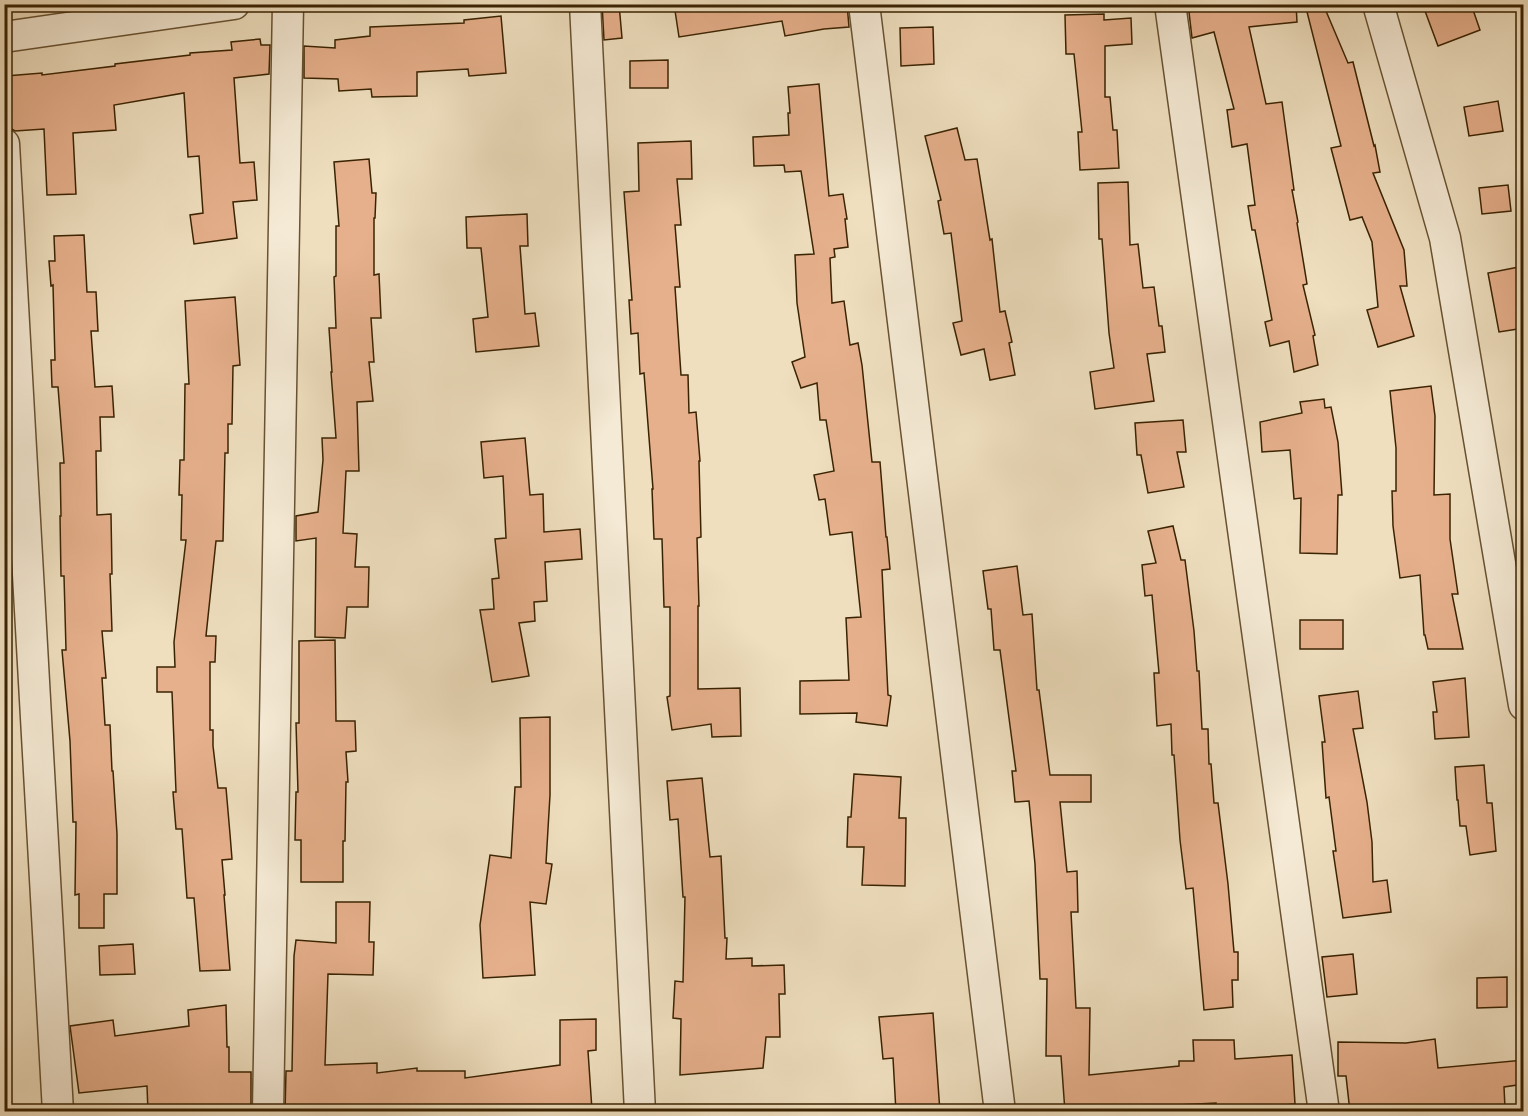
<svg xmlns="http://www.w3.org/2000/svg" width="1528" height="1116" font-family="Cardo,serif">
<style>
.building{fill:#e6b08c;stroke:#3a2302;stroke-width:1.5}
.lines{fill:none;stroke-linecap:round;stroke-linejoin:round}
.minor-casing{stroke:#675231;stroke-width:33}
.minor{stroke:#f5ead5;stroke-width:30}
</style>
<rect width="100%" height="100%" fill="#efdfbf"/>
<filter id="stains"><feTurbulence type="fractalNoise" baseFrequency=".00333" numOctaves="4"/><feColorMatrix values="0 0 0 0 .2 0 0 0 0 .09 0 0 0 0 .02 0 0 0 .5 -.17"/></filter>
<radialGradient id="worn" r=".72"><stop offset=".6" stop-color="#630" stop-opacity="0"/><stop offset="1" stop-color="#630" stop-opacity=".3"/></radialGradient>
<!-- building -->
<g class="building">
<polygon points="602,4 619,4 622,38 604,40"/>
<polygon points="674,4 847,4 849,27 824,29 785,36 782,21 679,37"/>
<polygon points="1219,4 1296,4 1297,22 1249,27 1266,104 1282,102 1294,190 1292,190 1298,222 1297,223 1307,284 1303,285 1315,335 1313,336 1318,365 1294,372 1289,341 1270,346 1265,322 1272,320 1255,230 1252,230 1248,206 1255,205 1247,144 1232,147 1227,110 1234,109 1214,32 1192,38 1189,12"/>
<polygon points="1305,4 1323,4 1348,63 1353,62 1374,146 1375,145 1380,172 1373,173 1404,250 1407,286 1400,286 1414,336 1378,347 1367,310 1378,307 1372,242 1362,217 1350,220 1331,148 1341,146"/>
<polygon points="1443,4 1471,4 1480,30 1438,46 1425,11"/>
<polygon points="1104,14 1104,20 1131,18 1132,44 1105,46 1105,97 1110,97 1113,130 1117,130 1119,168 1080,170 1078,132 1082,132 1074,54 1066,54 1065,15"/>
<polygon points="501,16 506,73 469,76 468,69 417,72 417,96 372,97 371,89 339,91 338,79 304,78 304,46 335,48 335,40 370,36 370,27 464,23 464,20"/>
<polygon points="933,27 934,64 901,66 900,28"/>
<polygon points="260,39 261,45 270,45 269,74 234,78 240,163 254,162 257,200 233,202 237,238 194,244 190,215 203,213 199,156 188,157 184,93 114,105 116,130 73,133 76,194 47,195 44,129 15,131 10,128 6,76 42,73 42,75 115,66 115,64 190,55 190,53 232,50 231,42"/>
<polygon points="668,60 668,88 630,88 630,61"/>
<polygon points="819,84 829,196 843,194 847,219 845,219 848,247 834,249 835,257 830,258 832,303 844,301 850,345 858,343 862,365 872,462 880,462 886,537 887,537 890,569 882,570 888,695 891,696 887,726 856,722 857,713 800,714 800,681 849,680 846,618 861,617 852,532 830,535 825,499 819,500 814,475 834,471 826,420 820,420 817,383 801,388 792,362 805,357 797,303 795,255 814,254 801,171 785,172 784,165 754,166 753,137 789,135 788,113 790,113 788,87"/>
<polygon points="1498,101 1503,131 1469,136 1464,107"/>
<polygon points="957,128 965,160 977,159 990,240 992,239 1000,312 1005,311 1012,342 1009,343 1015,375 990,380 984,349 961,355 953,323 962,321 951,233 944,234 938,201 941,200 925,136"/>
<polygon points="691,141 692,179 677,179 681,225 675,225 680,287 675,287 681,375 688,375 689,413 696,412 700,461 699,461 701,537 697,538 699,606 698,606 698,689 740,688 741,736 712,737 711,724 672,730 667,697 670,696 670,607 664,607 662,539 654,539 652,489 653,489 644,373 640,374 638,333 631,334 629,300 632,300 624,192 639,191 638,143"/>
<polygon points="369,159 372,193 376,193 375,218 374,218 374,275 379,274 381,318 371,318 374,362 369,362 373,401 357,402 359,471 346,471 343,533 357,534 355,567 369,567 368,607 347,607 345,638 315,637 316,538 296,541 296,516 318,512 323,460 322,438 336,438 331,372 332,372 329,328 336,328 334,277 336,276 336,226 339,226 334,162"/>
<polygon points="1128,182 1130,245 1138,244 1143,288 1154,287 1159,326 1162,326 1165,352 1147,354 1154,401 1095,409 1090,372 1114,368 1109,333 1102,239 1099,239 1098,183"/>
<polygon points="1508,185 1511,211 1482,214 1479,188"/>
<polygon points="527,214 528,246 520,246 525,314 535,313 539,346 476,352 473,319 488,317 481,248 467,248 466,217"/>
<polygon points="84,235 87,292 96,292 98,331 91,331 95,387 112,386 114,417 100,417 101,451 96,451 97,515 111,514 112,574 110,574 112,631 102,631 106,678 102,678 105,725 110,725 112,771 113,771 117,834 117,894 104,894 104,928 79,928 79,894 75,895 76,822 73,822 70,741 62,650 66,650 64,576 61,576 60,516 61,516 60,463 64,463 58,387 52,387 51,360 55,360 53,285 51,286 49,261 55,261 54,236"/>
<polygon points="1524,266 1524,328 1499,332 1488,273"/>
<polygon points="235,297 240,365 233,366 232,424 228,424 228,453 225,453 223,541 216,541 206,636 216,636 215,662 210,662 210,730 213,730 213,746 218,788 226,788 230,834 232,859 222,860 225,895 224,895 230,970 200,971 194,898 187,898 182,829 176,829 173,792 176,792 172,692 157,692 157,667 175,667 174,642 186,540 181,540 182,495 179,495 180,460 184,460 185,384 189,384 185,301"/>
<polygon points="1431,386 1435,416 1434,495 1450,494 1450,539 1458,594 1452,594 1463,649 1428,649 1425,635 1424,635 1420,575 1400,578 1393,526 1392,491 1396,491 1396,448 1390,391"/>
<polygon points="1324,399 1325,408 1331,407 1338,442 1342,495 1338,495 1337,554 1300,553 1301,498 1294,499 1290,450 1262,452 1260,422 1302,413 1300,402"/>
<polygon points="1183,420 1186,452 1177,452 1184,487 1148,493 1141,455 1137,455 1135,423"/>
<polygon points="525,438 530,495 543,494 544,532 580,529 582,559 545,562 547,601 534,602 535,621 519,623 529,676 492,682 480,610 494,609 492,579 499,578 495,539 506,538 503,476 484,478 481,442"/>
<polygon points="1173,526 1181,560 1185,560 1194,631 1197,671 1199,671 1202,729 1208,729 1209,764 1211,764 1214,803 1218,803 1228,884 1234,952 1238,952 1238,980 1232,980 1233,1007 1204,1010 1193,888 1186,889 1180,840 1174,755 1172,755 1171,724 1157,726 1154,673 1159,673 1152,595 1145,596 1142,565 1156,563 1148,531"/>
<polygon points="1017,566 1023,615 1032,614 1037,690 1039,690 1050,775 1091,775 1091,802 1060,802 1067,872 1077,871 1078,912 1071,912 1076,1008 1090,1008 1089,1075 1179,1066 1179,1061 1194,1061 1193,1040 1234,1040 1235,1059 1292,1055 1295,1104 1216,1111 1216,1103 1137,1107 1138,1109 1117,1112 1065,1112 1061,1056 1046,1056 1047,979 1040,979 1035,864 1029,801 1015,802 1012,771 1016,771 1000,650 994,650 991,609 988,609 983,571"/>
<rect x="1300" y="620" width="43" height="29"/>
<polygon points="335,640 336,721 355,721 356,751 346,752 348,782 346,782 345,841 343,841 343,882 301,882 301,840 295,840 296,792 298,792 296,723 299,723 299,641"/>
<polygon points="1465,678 1469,737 1435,739 1433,712 1437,712 1433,682"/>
<polygon points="1358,691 1363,728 1353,729 1367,802 1372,842 1373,882 1387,880 1391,912 1343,918 1333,851 1336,851 1329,797 1326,798 1322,742 1325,742 1319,696"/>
<polygon points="550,717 550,795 546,863 552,864 546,904 530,902 535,975 483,978 480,925 490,855 511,858 515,787 521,787 520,718"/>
<polygon points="1484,765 1487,803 1492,803 1496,851 1470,855 1466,826 1460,826 1458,800 1457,800 1455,767"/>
<polygon points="854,774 901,777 899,818 906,818 905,886 862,885 864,847 847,847 848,817 851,817"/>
<polygon points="702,778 710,857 721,856 725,938 727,938 726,959 752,958 752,966 784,965 785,994 779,994 780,1037 766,1037 763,1068 680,1075 681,1019 673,1018 675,981 683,982 685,897 683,897 678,819 670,820 667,781"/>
<polygon points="336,902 370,902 369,942 374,942 373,975 328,974 325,1065 377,1063 377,1073 417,1068 417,1071 465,1071 465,1078 560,1065 560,1020 596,1019 596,1050 588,1051 592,1110 558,1112 558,1105 512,1112 510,1112 510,1107 421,1107 421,1112 285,1112 286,1071 292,1071 294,956 296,940 336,943"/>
<polygon points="133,944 135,974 100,975 99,946"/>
<polygon points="1353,954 1357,994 1327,997 1322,957"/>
<polygon points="1507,977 1507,1007 1477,1008 1477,978"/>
<polygon points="226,1005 227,1047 229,1047 229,1072 251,1072 251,1112 148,1112 147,1086 79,1093 70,1026 113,1020 115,1036 189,1026 188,1010"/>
<polygon points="933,1013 940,1112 896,1112 893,1058 883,1059 879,1017"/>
<polygon points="1435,1039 1438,1068 1524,1060 1524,1084 1504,1087 1505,1108 1453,1112 1350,1112 1346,1076 1338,1076 1338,1042 1406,1043"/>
</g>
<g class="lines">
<defs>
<g id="minor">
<polyline points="585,4 640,1112"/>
<polyline points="864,4 1000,1112"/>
<polyline points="1170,4 1324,1112"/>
<polyline points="1378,4 1445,238 1524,705"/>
<polyline points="4,37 234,4"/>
<polyline points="4,144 58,1112"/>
<polyline points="268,1112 288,4"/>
</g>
</defs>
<!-- minor casing -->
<use href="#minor" class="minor-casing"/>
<!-- minor -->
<use href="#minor" class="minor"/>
</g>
<!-- margin -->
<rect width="1528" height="1116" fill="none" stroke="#efdfbf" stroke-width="24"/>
<rect x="6" y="6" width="1516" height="1104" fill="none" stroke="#3a2302" stroke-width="3"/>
<rect x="12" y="12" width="1504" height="1092" fill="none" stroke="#3a2302" stroke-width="1.5"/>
<rect width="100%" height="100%" filter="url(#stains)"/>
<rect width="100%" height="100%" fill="url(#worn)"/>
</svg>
